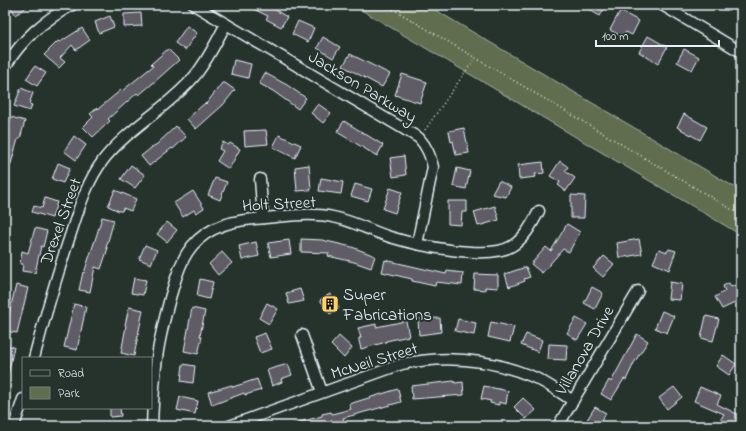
<svg xmlns="http://www.w3.org/2000/svg" width="746" height="431" font-family="'Indie Flower',sans-serif">
<style>
.green{fill:#606e50;stroke:#a4b0a4}
.building{fill:#5f5c66;stroke:#e8f1f8}
.lines{fill:none;stroke-linecap:round;stroke-linejoin:round}
.street-casing{stroke:#e8f1f8;stroke-width:13}
.path{stroke:#e8f1f8;stroke-width:1.5;stroke-dasharray:1 3;stroke-linecap:butt}
.street{stroke:#26332d;stroke-width:10}
.labels{text-anchor:middle;stroke-width:4;stroke-linejoin:round;paint-order:stroke}
.street-label{font-size:17px;fill:#e8f1f8;stroke:#26332d}
.poi-label{font-size:17px;fill:#e8f1f8;stroke:#26332d;text-anchor:start}
</style>
<rect width="100%" height="100%" fill="#26332d"/>
<filter id="ink" filterUnits="userSpaceOnUse"><feTurbulence type="fractalNoise" baseFrequency=".025" numOctaves="2"/><feDisplacementMap in="SourceGraphic" scale="8" xChannelSelector="R" yChannelSelector="G"/><feConvolveMatrix kernelMatrix="1 2 1 2 8 2 1 2 1" color-interpolation-filters="sRGB"/></filter>
<g filter="url(#ink)">
<!-- green -->
<polygon class="green" points="353,5 427,5 741,191 741,235"/>
<!-- building -->
<g class="building">
<polygon points="9,5 29,5 16,15"/>
<polygon points="245,5 267,5 287,17 281,27 266,19 268,16"/>
<polygon points="581,5 606,5 600,16"/>
<polygon points="620,11 639,21 632,35 626,32 623,37 610,30"/>
<polygon points="141,13 142,26 124,27 124,14"/>
<polygon points="110,16 114,27 99,33 95,22"/>
<polygon points="298,21 314,28 308,42 292,34"/>
<polygon points="187,26 197,33 185,50 175,43"/>
<polygon points="82,28 90,40 76,50 72,45 60,58 65,62 59,68 44,55 58,41 60,42"/>
<polygon points="648,36 667,47 658,64 639,52"/>
<polygon points="323,37 340,47 333,58 317,48"/>
<polygon points="168,49 179,60 152,84 139,95 137,93 108,119 110,121 93,137 83,127 93,117 90,114 97,108 98,109 121,90 122,91 153,66 151,64"/>
<polygon points="684,49 699,57 692,70 677,62"/>
<polygon points="350,54 390,74 382,87 343,66"/>
<polygon points="234,60 251,64 248,78 231,74"/>
<polygon points="35,66 46,73 37,86 26,79"/>
<polygon points="265,73 287,85 306,98 298,109 273,91 260,84 260,82"/>
<polygon points="402,74 427,82 420,103 395,95"/>
<polygon points="222,83 225,83 235,90 223,105 196,129 187,119 205,103 206,104"/>
<polygon points="21,88 33,93 29,104 32,105 30,111 14,106"/>
<polygon points="318,104 331,113 323,123 311,113"/>
<polygon points="684,114 707,127 700,140 677,127"/>
<polygon points="11,117 25,121 20,139 18,139 10,167 5,166 5,140"/>
<polygon points="344,121 383,145 377,156 337,132"/>
<polygon points="176,126 186,137 173,149 172,148 149,166 141,156 155,145 156,145"/>
<polygon points="464,128 469,153 456,155 453,141 451,142 449,131"/>
<polygon points="266,130 268,144 245,146 244,131"/>
<polygon points="279,135 301,145 295,158 273,147"/>
<polygon points="74,136 86,145 76,160 64,151"/>
<polygon points="223,142 228,145 230,143 240,149 229,169 217,161 223,151 219,149"/>
<polygon points="404,156 406,175 393,177 390,158"/>
<polygon points="560,161 568,167 565,171 575,178 566,191 558,185 560,182 550,176"/>
<polygon points="543,162 544,173 535,174 536,177 519,179 518,165"/>
<polygon points="58,163 70,168 63,183 52,179"/>
<polygon points="131,165 145,175 135,188 121,179"/>
<polygon points="309,165 311,190 297,191 295,167"/>
<polygon points="457,168 470,171 466,189 453,186"/>
<polygon points="215,178 227,182 220,200 208,195"/>
<polygon points="321,178 343,182 341,194 319,191"/>
<polygon points="499,181 511,187 506,197 492,194"/>
<polygon points="355,184 372,189 368,201 351,196"/>
<polygon points="390,188 402,192 395,213 383,209"/>
<polygon points="115,190 136,199 131,211 123,208 122,211 119,211 108,206"/>
<polygon points="193,191 204,208 196,213 194,210 183,217 174,203"/>
<polygon points="571,195 585,196 584,218 571,218"/>
<polygon points="45,198 57,202 52,218 32,212 34,206 42,208"/>
<polygon points="448,201 467,201 467,212 462,212 461,225 448,224"/>
<polygon points="495,206 499,220 478,226 474,212"/>
<polygon points="102,217 114,220 106,248 108,248 101,269 95,267 90,292 79,290 83,272 84,273 97,234"/>
<polygon points="167,222 177,230 167,242 157,234"/>
<polygon points="567,224 580,232 569,252 563,249 542,273 531,264 546,247 551,251"/>
<polygon points="35,228 47,231 43,247 41,246 35,273 22,271 23,264 20,264 22,251 28,253"/>
<polygon points="301,239 322,240 352,247 375,256 371,268 354,262 328,256 329,253 301,252"/>
<polygon points="639,239 642,254 619,258 617,243"/>
<polygon points="289,240 291,254 271,257 268,243"/>
<polygon points="256,242 259,256 242,260 239,246"/>
<polygon points="145,245 157,250 151,264 139,259"/>
<polygon points="659,249 667,252 669,249 676,251 669,270 653,263"/>
<polygon points="222,252 232,263 218,275 209,264"/>
<polygon points="604,256 614,264 603,277 593,268"/>
<polygon points="385,260 446,274 447,271 463,273 462,285 436,282 435,286 412,281 412,279 382,272"/>
<polygon points="526,267 530,277 524,279 525,281 509,287 505,274"/>
<polygon points="475,274 498,275 498,288 485,287 485,290 474,289"/>
<polygon points="134,278 146,280 143,295 131,293"/>
<polygon points="200,279 213,282 209,299 197,296"/>
<polygon points="670,282 682,284 680,300 668,299"/>
<polygon points="729,283 731,287 738,284 741,290 741,300 722,309 715,297 725,291 723,286"/>
<polygon points="16,285 28,288 17,333 5,331"/>
<polygon points="592,287 603,293 595,309 584,303"/>
<polygon points="300,289 304,301 289,304 286,293"/>
<polygon points="330,294 339,308 330,314 320,300"/>
<polygon points="267,303 278,309 269,324 259,318"/>
<polygon points="74,304 86,307 77,350 64,347"/>
<polygon points="129,307 143,310 134,356 121,353 126,326 125,325"/>
<polygon points="192,308 205,311 200,336 202,337 198,354 184,351"/>
<polygon points="662,311 674,316 667,333 655,328"/>
<polygon points="706,316 719,319 713,341 701,338"/>
<polygon points="440,318 441,332 419,335 418,319"/>
<polygon points="576,318 587,324 577,340 567,333"/>
<polygon points="458,319 476,323 474,335 455,331"/>
<polygon points="406,321 409,336 386,341 386,342 361,349 359,341 359,338 361,338 358,328 376,324 376,327"/>
<polygon points="491,322 514,327 510,342 488,337"/>
<polygon points="265,333 272,349 260,353 254,337"/>
<polygon points="526,334 542,340 538,352 521,345"/>
<polygon points="637,334 648,341 634,363 626,380 624,379 611,400 601,394 609,380 611,382"/>
<polygon points="339,336 352,348 344,358 331,345"/>
<polygon points="549,344 567,345 566,360 548,359"/>
<polygon points="5,345 14,347 8,374 5,374"/>
<polygon points="723,355 736,364 729,375 716,366"/>
<polygon points="183,364 195,366 193,383 181,381"/>
<polygon points="288,364 292,375 281,379 282,382 272,386 267,370"/>
<polygon points="257,379 261,390 245,395 244,393 212,405 208,392 232,385 233,387"/>
<polygon points="454,381 455,383 463,382 464,395 412,399 411,386"/>
<polygon points="484,386 508,391 506,404 499,402 499,405 490,403 491,401 481,399"/>
<polygon points="674,387 682,397 667,409 659,398"/>
<polygon points="700,387 721,396 717,404 741,416 741,426 728,426 719,422 724,414 694,401"/>
<polygon points="398,389 401,402 343,418 345,426 294,426 293,424 322,416 322,414 331,412 332,414 351,409 349,404"/>
<polygon points="180,397 198,401 195,414 177,410"/>
<polygon points="523,398 536,410 526,419 514,407"/>
<polygon points="595,407 606,413 598,426 590,426 585,423"/>
<polygon points="110,408 120,408 121,416 110,417"/>
</g>
<g class="lines">
<defs>
<g id="street">
<path d="M194,5l225,133c8,9 11,17 14,29l-16,77"/>
<polyline points="662,5 741,52"/>
<path d="M5,67c18,-29 38,-46 67,-62"/>
<polyline points="260,179 263,218"/>
<polyline points="302,335 322,392"/>
<path d="M34,358c11,-42 23,-83 37,-125 8,-25 16,-52 33,-74 25,-31 63,-51 89,-81 14,-16 23,-36 33,-54"/>
<polyline points="14,426 23,399"/>
<path d="M152,426c1,-27 2,-54 7,-81 3,-16 7,-32 11,-47 5,-16 8,-31 17,-45 15,-24 41,-32 67,-34 25,-2 54,-7 79,-2 20,4 38,14 57,20 26,8 98,24 122,9 13,-8 20,-22 27,-35"/>
<path d="M229,426l173,-62c44,-9 87,-5 129,12 15,6 28,16 42,25"/>
<polyline points="558,426 638,291"/>
</g>
</defs>
<!-- street casing -->
<use href="#street" class="street-casing"/>
<!-- path -->
<g class="path">
<polyline points="386,5 741,215"/>
<polyline points="425,130 475,58"/>
</g>
<!-- street -->
<use href="#street" class="street"/>
</g>
</g>
<!-- icons -->
<defs>
<symbol id="building-square" viewBox="-11 -11 22 22"><rect x="-9" y="-9" width="18" height="18" rx="4" fill="#ffd166" stroke="#26332d"/><path d="M-4-6H4V6H1V3H-1V6H-4ZM-2.5-4.3h1.7v1.8h-1.7ZM.8-4.3h1.7v1.8H.8ZM-2.5-1h1.7V.8h-1.7ZM.8-1h1.7V.8H.8Z" fill="#111"/></symbol>
</defs>
<g fill-rule="evenodd">
<use href="#building-square" x="320" y="294" width="20" height="20"/>
</g>
<g class="labels">
<!-- street labels -->
<g class="street-label">
<text transform="translate(363 86) rotate(31)" y="6">Jackson Parkway</text>
<text transform="translate(279 203) rotate(-3)" y="6">Holt Street</text>
<text transform="translate(60 221) rotate(-70)" y="6">Drexel Street</text>
<text transform="translate(584 350) rotate(-60)" y="6">Villanova Drive</text>
<text transform="translate(374 360) rotate(-17)" y="6">McNeil Street</text>
</g>
<!-- poi labels -->
<g class="poi-label">
<text x="343" y="300">Super<tspan x="343" dy="20">Fabrications</tspan></text>
</g>
</g>
<!-- margin -->
<rect width="746" height="431" fill="none" stroke="#26332d" stroke-width="20"/>
<rect x="10" y="10" width="726" height="411" fill="none" stroke="#e8f1f8" stroke-width="1.5" filter="url(#ink)"/>
<!-- legend -->
<rect x="22" y="357" width="130" height="52" fill="#26332d" stroke="#747f7e"/>
<rect x="30" y="370" width="20" height="6" fill="#26332d" stroke="#747f7e"/>
<text x="58" y="377" font-size="12" fill="#e8f1f8">Road</text>
<rect x="30" y="387" width="20" height="12" fill="#606e50" stroke="#747f7e"/>
<text x="58" y="397" font-size="12" fill="#e8f1f8">Park</text>
<!-- scale -->
<path d="M596 40v6h123v-6" fill="none" stroke="#e8f1f8" stroke-width="2"/>
<text x="602" y="40" font-size="12" fill="#e8f1f8" stroke="#26332d" stroke-width="3" paint-order="stroke">100 m</text>
</svg>
